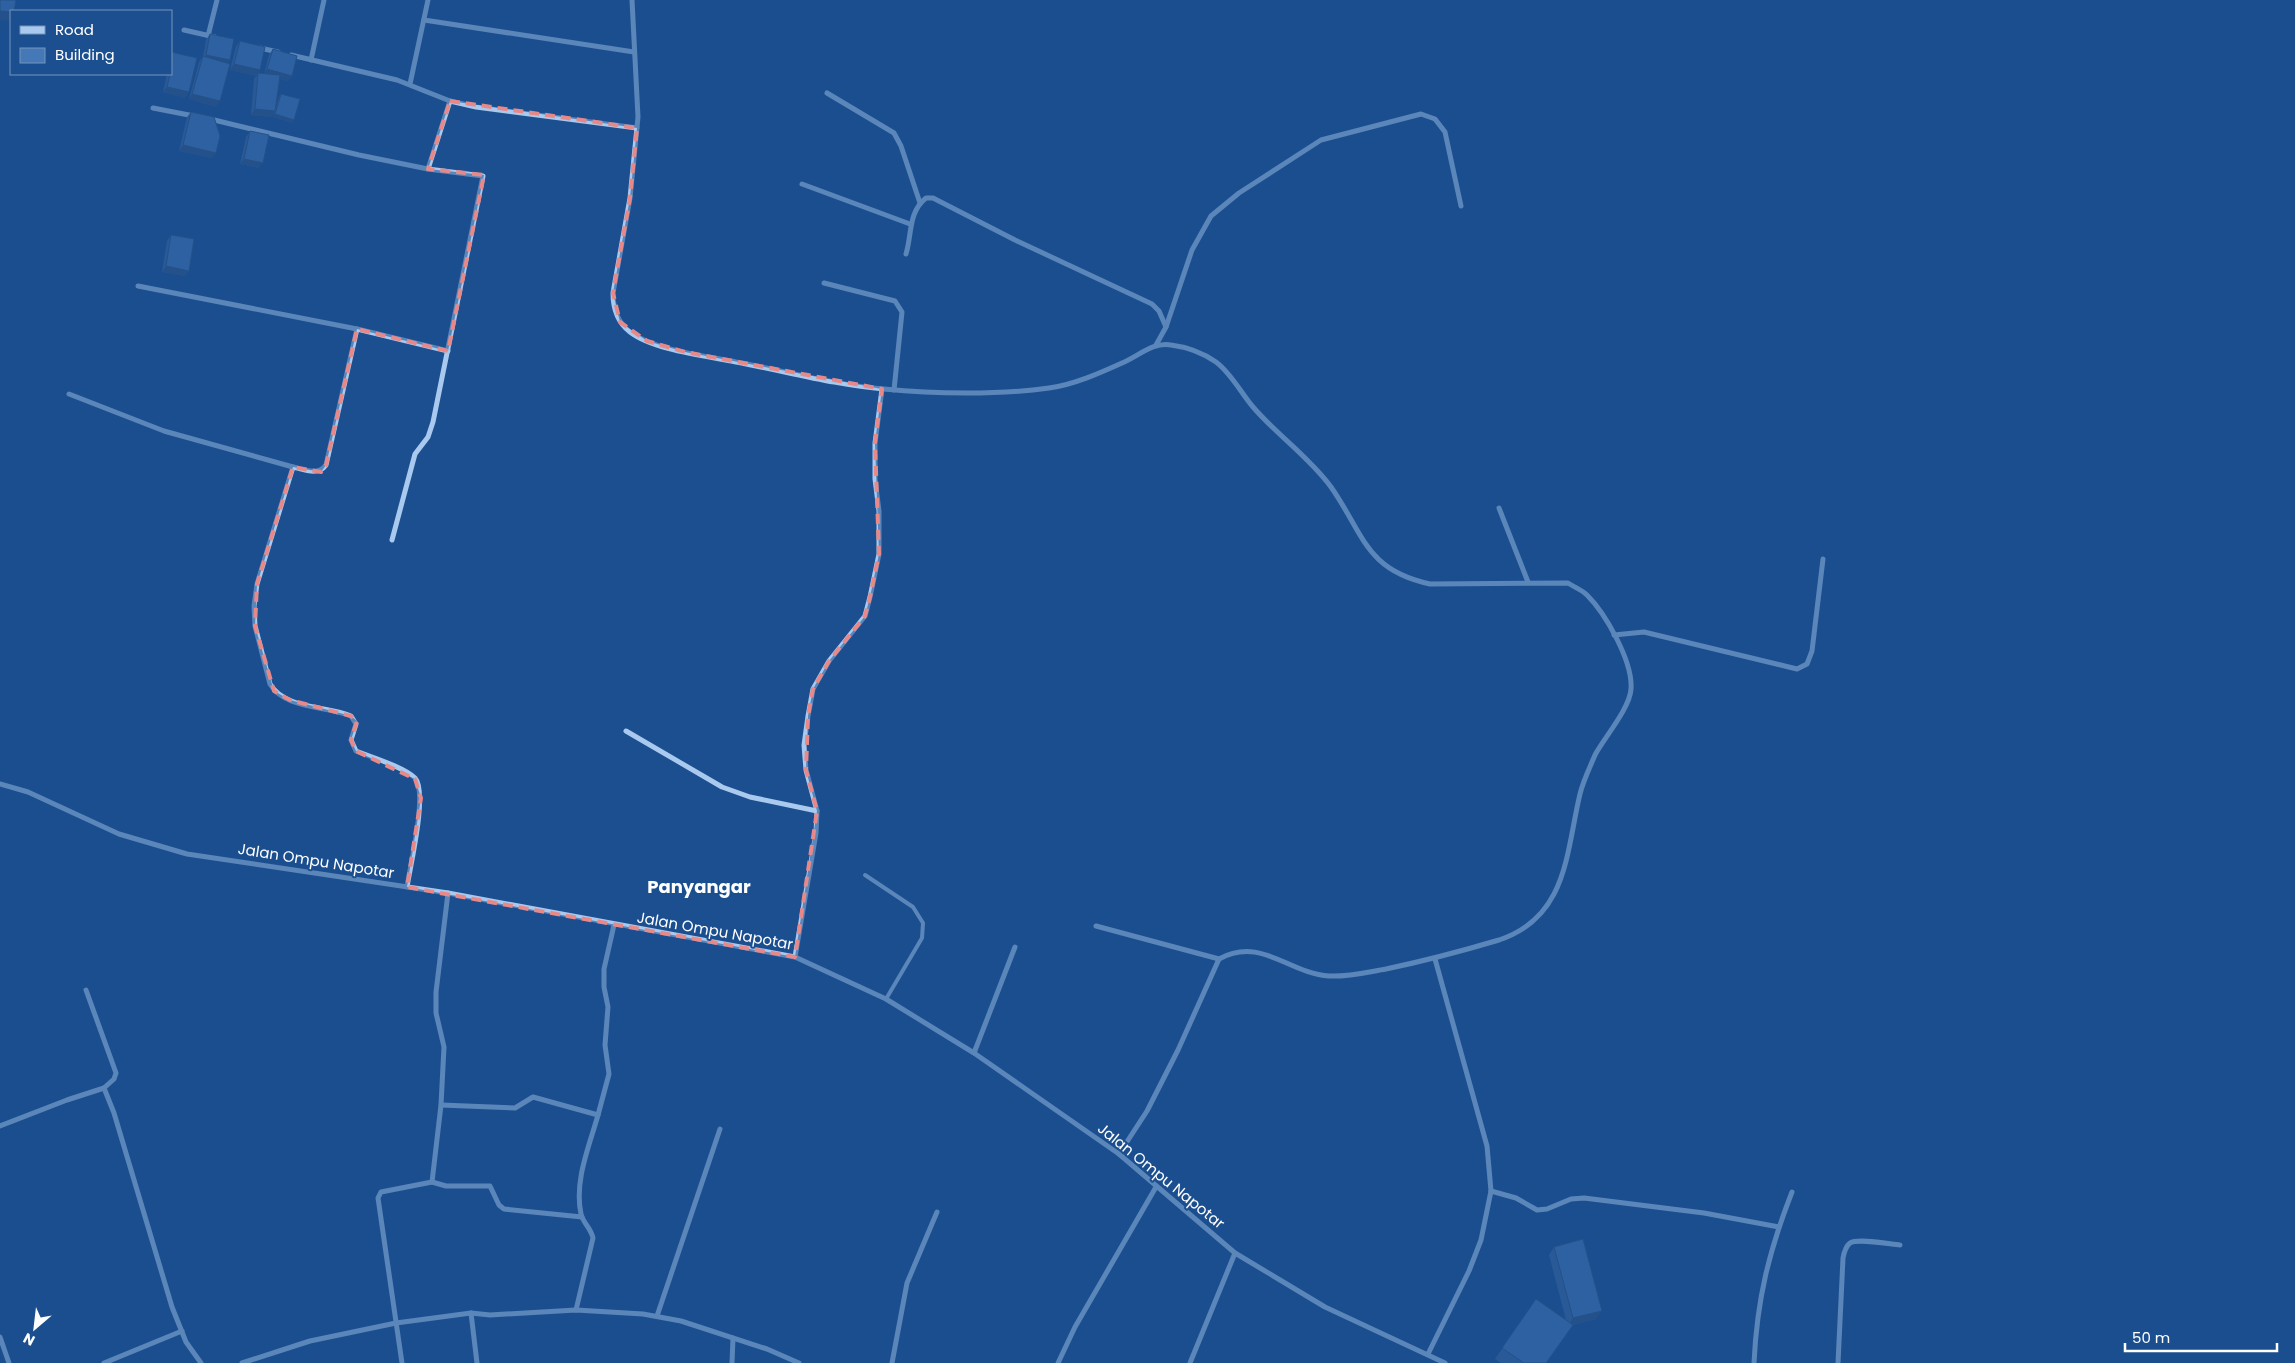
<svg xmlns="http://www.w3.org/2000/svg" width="2295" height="1363" font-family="Poppins,sans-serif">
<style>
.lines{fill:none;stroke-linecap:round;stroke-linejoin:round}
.lane{stroke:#a9c9ee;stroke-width:4}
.street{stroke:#a9c9ee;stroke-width:5}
.wall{fill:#3a679d}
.shaded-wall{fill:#305480}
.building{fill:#4478b7;stroke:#305480}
.marked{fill:none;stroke:#e88989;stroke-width:4;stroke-dasharray:10 6;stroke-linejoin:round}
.labels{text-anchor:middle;stroke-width:4;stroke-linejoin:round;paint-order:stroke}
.street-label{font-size:15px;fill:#fff;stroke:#1b4f8f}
.quarter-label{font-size:18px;font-weight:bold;fill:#fff;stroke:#1b4f8f}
</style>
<rect width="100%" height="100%" fill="#1b4f8f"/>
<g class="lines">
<!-- lane -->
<polyline class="lane" points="865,875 913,907 923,923 922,938 886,999"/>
<!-- street -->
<g class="street">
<path d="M632,0l6,117 -8,81 -17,95c0,16 4,29 17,39 23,18 77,24 106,30 49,9 99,23 148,27 50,5 115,6 165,-1 24,-3 51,-15 73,-25 17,-7 30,-21 49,-18 16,2 32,8 45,17 15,11 25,31 37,45 24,28 56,50 78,80 33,47 34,83 99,97l138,-1c6,4 14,7 19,12 19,19 46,67 44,94 -1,19 -27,49 -36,66 -5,12 -12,26 -15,39 -14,58 -12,123 -81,146 -37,11 -75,21 -113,29 -18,3 -38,8 -57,7 -41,-3 -68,-40 -110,-17l-41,91 -31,61 -28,43"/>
<polyline points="424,20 634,52"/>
<polyline points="184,30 215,37"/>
<polyline points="208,36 217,0"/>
<polyline points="260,48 278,52"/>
<polyline points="291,55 397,80 450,101 476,107 637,128"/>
<polyline points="311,60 324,0"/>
<polyline points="410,84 428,0"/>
<polyline points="827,93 894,133 901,146 920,203"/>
<polyline points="153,108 194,116"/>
<polyline points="210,119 359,155 428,169 483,176 433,422 428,437 415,454 392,540"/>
<polyline points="428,169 450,101"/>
<polyline points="802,184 910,224"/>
<path d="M906,254c6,-19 2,-42 20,-56h7l82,42 137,64 7,7 7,16 -10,18"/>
<polyline points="824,283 895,301 902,312 894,390"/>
<polyline points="138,286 357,329 448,351"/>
<polyline points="1166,327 1192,250 1211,216 1239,193 1321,140 1421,114 1435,119 1445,132 1461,206"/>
<path d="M357,329l-31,136c-8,11 -21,5 -33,2l-36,117 -3,22 1,20 15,58c16,26 55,21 81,32l5,8 -5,16 5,11c15,6 48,16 59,27 13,14 -5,89 -8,109"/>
<polyline points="69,394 164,431 293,467"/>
<polyline points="1499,508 1528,582"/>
<polyline points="1614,635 1644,632 1797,669 1807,664 1812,651 1823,559"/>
<polyline points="626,731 722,787 750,797 817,811"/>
<polyline points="0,784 28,792 119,834 187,854 448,893 795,957 886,999 974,1053 1119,1154 1235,1253 1325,1307 1445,1363"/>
<polyline points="1096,926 1219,959"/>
<polyline points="795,957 816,833 817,811 806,770 804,745 808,716 813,689 829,661 865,616 870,597 879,554 879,511 875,479 875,443 882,389"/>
<polyline points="86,990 116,1073 114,1079 104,1088"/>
<polyline points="974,1053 1015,947"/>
<path d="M441,1105l74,3 18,-11 65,18c-9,32 -24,66 -17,99 2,9 10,14 12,24l-17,72"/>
<polyline points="598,1115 609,1074 605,1045 608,1007 604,987 604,969 614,925"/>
<polyline points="0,1126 67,1100 104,1088 114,1113 172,1307 186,1342 201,1363"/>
<polyline points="432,1182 446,1186 490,1186 499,1205 504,1209 582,1217"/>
<polyline points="1491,1191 1516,1198 1537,1210 1547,1209 1571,1199 1584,1198 1704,1213 1779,1227"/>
<polyline points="471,1313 477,1363"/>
<polyline points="657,1316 720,1129"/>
<polyline points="0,1337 9,1363"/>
<polyline points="1428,1354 1469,1271 1481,1240 1491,1191 1487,1146 1435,959"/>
<polyline points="104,1363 182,1331"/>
<polyline points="242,1363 310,1341 396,1323 471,1313 490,1315 576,1310 643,1314 681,1321 767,1349 799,1363"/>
<polyline points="402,1363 378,1198 381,1192 432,1182 441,1105 444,1047 436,1013 436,992 448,893"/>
<polyline points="732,1363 733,1338"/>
<polyline points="892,1363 907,1283 937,1212"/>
<polyline points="1058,1363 1075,1327 1156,1187"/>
<polyline points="1190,1363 1235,1253"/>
<path d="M1754,1363c3,-64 15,-112 38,-171"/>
<path d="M1838,1363l5,-105c1,-5 2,-11 7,-15 8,-5 39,1 50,2"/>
</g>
</g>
<!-- wall -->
<g class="wall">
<polygon points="210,34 230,60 228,63 216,107 189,99 199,62 203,56 206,40"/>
<polygon points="240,41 260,70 256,76 230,70 236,46"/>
<polygon points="273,49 292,76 288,81 280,79 275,110 279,97 281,94 292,123 273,117 275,112 271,117 251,115 254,79 258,73 264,74 269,55"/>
<polygon points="171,52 185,98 163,92 167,74 171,74"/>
<polygon points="191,112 216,153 212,158 179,151 187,117"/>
<polygon points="250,131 259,168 240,164 246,137"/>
<polygon points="171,235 185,276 162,272 167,241"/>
<polygon points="1554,1247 1596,1319 1573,1325 1546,1363 1501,1363 1495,1359 1536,1299 1566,1320 1549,1255"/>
</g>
<!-- shaded-wall -->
<g class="shaded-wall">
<polygon points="0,11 11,12 11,17 8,21 0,20"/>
<polygon points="206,55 230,60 226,66 202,60"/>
<polygon points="234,64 260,70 256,76 230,70"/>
<polygon points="267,69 292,76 288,81 263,74"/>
<polygon points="167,87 189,92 185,98 163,92"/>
<polygon points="192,94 220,101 216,107 189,99"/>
<polygon points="255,109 275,111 271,117 251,115"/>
<polygon points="275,114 294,120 292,123 273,117"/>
<polygon points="183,145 216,153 212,158 179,151"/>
<polygon points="244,159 263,163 259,168 240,164"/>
<polygon points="166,266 189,271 185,276 162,272"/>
<polygon points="1602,1311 1596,1319 1568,1326 1573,1318"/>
</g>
<!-- building -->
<g class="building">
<polygon points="0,0 16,0 14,11 11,11 11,12 0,11"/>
<polygon points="210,34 234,39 230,60 206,55"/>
<polygon points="240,41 265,47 260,70 234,64"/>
<polygon points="273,49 297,56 292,76 267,69"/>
<polygon points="171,52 197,58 189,92 167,87 170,74 171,74 172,65 171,65"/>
<polygon points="203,56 230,64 220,101 192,94"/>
<polygon points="258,73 280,75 275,111 255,109"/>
<polygon points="281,94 300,99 294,120 275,114"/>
<polygon points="191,112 214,117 220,136 216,153 183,145"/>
<polygon points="250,131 269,135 263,163 244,159"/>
<polygon points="171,235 194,239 189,271 166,266"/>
<polygon points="1583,1239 1602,1311 1573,1318 1554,1247"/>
<polygon points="1536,1299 1573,1325 1546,1363 1524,1363 1502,1348"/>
</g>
<!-- marked area -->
<path d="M0 0H2295V1363H0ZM450,101l187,27 -7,70 -17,95 7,29 27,19 38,11 197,37 -7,54 4,111 -9,43 -5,19 -36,45 -16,28 -5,27 -2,54 11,41 -22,146 -388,-70 14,-89 -6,-19 -59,-28 -5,-11 6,-19 -6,-5 -61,-16 -16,-9 -19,-65 2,-42 36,-117 28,5 5,-7 31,-136 91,22 36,-176 -56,-6z" fill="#1b4f8f" fill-opacity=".55" fill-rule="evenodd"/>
<path class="marked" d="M450,101l187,27 -7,70 -17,95 7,29 27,19 38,11 197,37 -7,54 4,111 -9,43 -5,19 -36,45 -16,28 -5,27 -2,54 11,41 -22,146 -388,-70 14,-89 -6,-19 -59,-28 -5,-11 6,-19 -6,-5 -61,-16 -16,-9 -19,-65 2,-42 36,-117 28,5 5,-7 31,-136 91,22 36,-176 -56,-6z"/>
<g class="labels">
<!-- street labels -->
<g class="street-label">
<text transform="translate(316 861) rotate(9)" y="5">Jalan Ompu Napotar</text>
<text transform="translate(715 931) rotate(10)" y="5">Jalan Ompu Napotar</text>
<text transform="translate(1161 1176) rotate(39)" y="5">Jalan Ompu Napotar</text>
</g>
<!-- quarter labels -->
<g class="quarter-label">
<text x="699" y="893">Panyangar</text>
</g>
</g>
<!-- legend -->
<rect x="10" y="10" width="162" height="65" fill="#1b4f8f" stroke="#7695bc"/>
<rect x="20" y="26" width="25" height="8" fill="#a9c9ee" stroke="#7695bc"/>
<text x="55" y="35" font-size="15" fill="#ffffff">Road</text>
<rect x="20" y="48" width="25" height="15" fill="#4478b7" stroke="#7695bc"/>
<text x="55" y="60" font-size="15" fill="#ffffff">Building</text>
<!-- north arrow -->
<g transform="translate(35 1328) rotate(208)" stroke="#1b4f8f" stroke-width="4" paint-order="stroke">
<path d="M0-4L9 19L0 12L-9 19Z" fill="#ffffff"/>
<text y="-8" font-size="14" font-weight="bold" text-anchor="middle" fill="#ffffff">N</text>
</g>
<!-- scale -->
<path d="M2125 1343v8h152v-8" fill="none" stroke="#ffffff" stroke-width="2.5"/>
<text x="2132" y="1343" font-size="15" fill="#ffffff" stroke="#1b4f8f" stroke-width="4" paint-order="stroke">50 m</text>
</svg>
